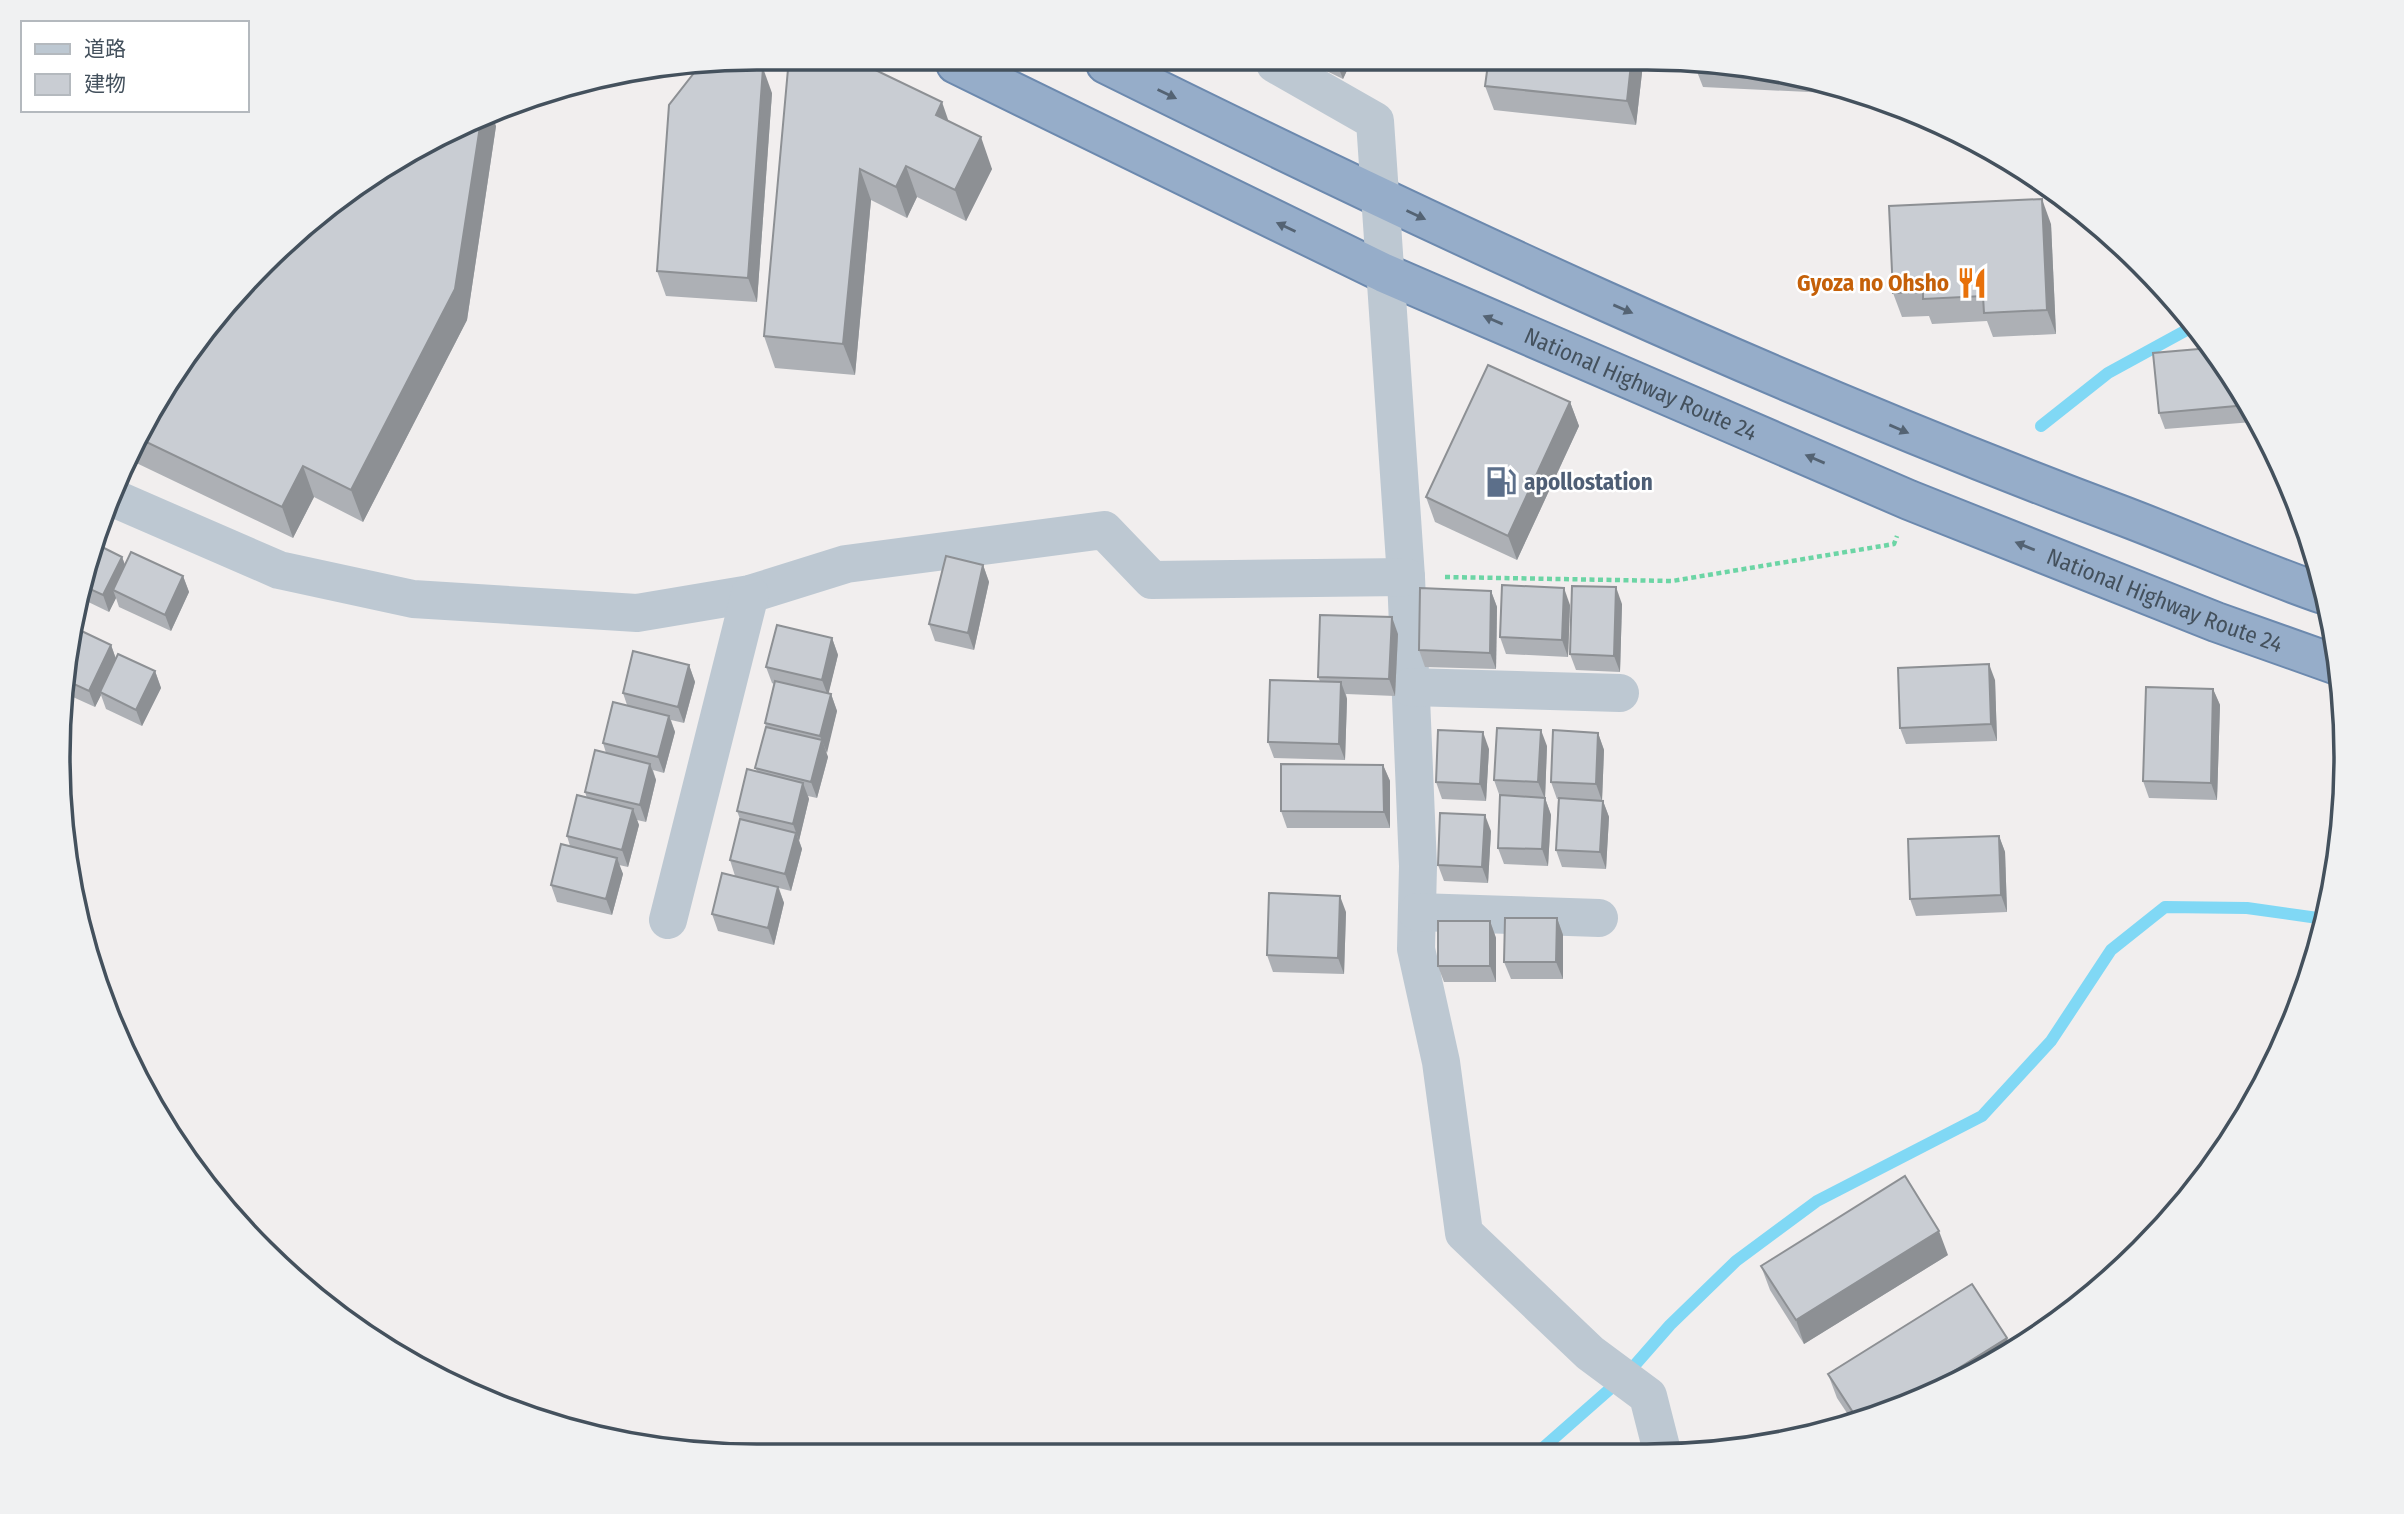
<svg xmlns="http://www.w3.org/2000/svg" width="2404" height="1514" font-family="'Fira Sans Condensed','Noto Sans JP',sans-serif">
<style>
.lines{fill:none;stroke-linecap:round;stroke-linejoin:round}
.stream{stroke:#80d8f5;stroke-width:12}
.trunk-casing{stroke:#6c89ae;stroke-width:42}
.path{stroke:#6cd5a5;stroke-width:4.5;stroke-dasharray:5 3.5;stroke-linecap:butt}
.minor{stroke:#bdc8d2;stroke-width:38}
.trunk{stroke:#96adc9;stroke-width:38}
.wall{fill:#adb0b5}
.shaded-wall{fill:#8d9094}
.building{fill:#c9cdd3;stroke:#8d9094;stroke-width:2}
.oneway{fill:#546373}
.labels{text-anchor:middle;stroke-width:5;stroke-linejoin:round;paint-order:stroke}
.food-label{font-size:23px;font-weight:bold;fill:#c56008;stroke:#fff;text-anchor:end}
.street-label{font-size:23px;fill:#44515d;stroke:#fff}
.service-label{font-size:23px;font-weight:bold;fill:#4e5e75;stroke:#fff;text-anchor:start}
.rim{fill:none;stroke:#44515d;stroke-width:3.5}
</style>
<rect width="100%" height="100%" fill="#f1eeee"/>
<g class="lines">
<!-- stream -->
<g class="stream">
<polyline points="2041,426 2108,373 2194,326"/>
<polyline points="1536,1454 1627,1374 1670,1325 1736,1261 1817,1201 1982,1116 2051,1041 2111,950 2165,907 2247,908 2325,919"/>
</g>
<defs>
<g id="trunk">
<path id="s1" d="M956,64l428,209 525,227 307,122 124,44"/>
<path d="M1106,64c331,164 666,320 1012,450 69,26 136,56 205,80"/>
</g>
</defs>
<!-- trunk casing -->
<use href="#trunk" class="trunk-casing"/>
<!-- path -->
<polyline class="path" points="1445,577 1672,581 1894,544 1897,536"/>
<!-- minor -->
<g class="minor">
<polyline points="1275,64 1375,121 1406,577 1418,866 1416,949 1441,1062 1464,1233 1590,1353 1648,1396 1663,1455"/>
<polyline points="111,497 279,570 413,599 637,613 750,594 846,564 1104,530 1152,580 1406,577"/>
<polyline points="1410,687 1620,693"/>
<polyline points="1417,912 1599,918"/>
<polyline points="668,920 750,594"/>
</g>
<!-- trunk -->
<use href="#trunk" class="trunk"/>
</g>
<!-- wall -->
<g class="wall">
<polygon points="1312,64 1350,64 1343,79"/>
<polygon points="1643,64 1636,125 1494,110 1485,86"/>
<polygon points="1694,64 1738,64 1850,94 1703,87"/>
<polygon points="788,69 949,122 992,169 966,221 917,197 907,218 871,200 855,375 775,368 764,336"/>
<polygon points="772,93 757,302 666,296 657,271"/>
<polygon points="496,126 467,320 363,522 314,497 293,538 128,459 151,408"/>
<polygon points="2051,224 2056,334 1993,337 1987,321 1932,324 1929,316 1902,317 1893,293"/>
<polygon points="2153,353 2252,407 2253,422 2165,429 2159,413"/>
<polygon points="1570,402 1579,426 1517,560 1435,522 1426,497"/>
<polygon points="92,542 122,557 125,565 183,576 189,592 171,631 119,607 116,598 109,612 78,597"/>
<polygon points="983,565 989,582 974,650 935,641 929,624"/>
<polygon points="1491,591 1497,607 1496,669 1425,667 1419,650"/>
<polygon points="1622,604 1620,672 1576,670 1570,654"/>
<polygon points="1570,605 1568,657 1506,654 1500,637"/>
<polygon points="71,626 111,645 116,659 155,671 161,688 142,726 106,709 101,695 95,707 64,693"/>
<polygon points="1398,634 1395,696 1346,694 1347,699 1345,760 1274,758 1268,742 1320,681 1318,677"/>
<polygon points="832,638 838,655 828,694 831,694 837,711 826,753 828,757 817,798 808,796 809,799 799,840 802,849 791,891 779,888 784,903 774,945 718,931 712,914 735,876 730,860 740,819 737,811 757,771 755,768 766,727 765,723 774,684 772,683 766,667"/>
<polygon points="689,665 695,682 684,723 671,720 675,732 664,773 653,770 656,780 646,822 637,820 639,825 628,867 619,865 623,874 612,915 557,902 551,885 570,846 567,836 587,798 585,792 606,753 603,743 627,705 623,693"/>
<polygon points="1995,680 1997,741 1906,744 1900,728"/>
<polygon points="2213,689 2220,705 2217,800 2149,798 2143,781"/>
<polygon points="1598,733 1604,750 1602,800 1603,801 1609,817 1606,869 1562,867 1556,850 1558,799 1557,799 1551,782"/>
<polygon points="1547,746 1545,798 1551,815 1548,866 1504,864 1498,848 1500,797 1494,780"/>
<polygon points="1489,749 1486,801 1442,799 1436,782"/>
<polygon points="1383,765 1390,781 1390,828 1287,828 1281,811"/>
<polygon points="1491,831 1488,883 1444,881 1438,865"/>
<polygon points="1999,836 2005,852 2007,912 1916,916 1910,899"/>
<polygon points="1346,912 1344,974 1273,972 1267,955"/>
<polygon points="1557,918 1563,935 1563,979 1511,979 1504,962"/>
<polygon points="1490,921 1496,938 1496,982 1444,982 1438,966"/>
<polygon points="1948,1255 1804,1344 1770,1290 1761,1266"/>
<polygon points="1996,1363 1853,1422 1837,1398 1828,1374"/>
</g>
<!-- shaded-wall -->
<g class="shaded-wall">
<polygon points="1337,64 1350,64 1343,79"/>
<polygon points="1631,64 1643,64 1636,125 1627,101"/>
<polygon points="763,68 772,93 757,302 748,278"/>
<polygon points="942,102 953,134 936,115"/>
<polygon points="492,115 496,126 467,320 363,522 351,490 481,120"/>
<polygon points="981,137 992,169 966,221 955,190"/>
<polygon points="906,166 917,197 907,218 896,187"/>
<polygon points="860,169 871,200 855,375 843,344"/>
<polygon points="2042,199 2051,224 2056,334 2047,310"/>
<polygon points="2247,400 2252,407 2253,422 2247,405"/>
<polygon points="1570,402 1579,426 1517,560 1508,536"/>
<polygon points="303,466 314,497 293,538 282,507"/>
<polygon points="122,557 128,573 113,590 116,598 109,612 103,595"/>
<polygon points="983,565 989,582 974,650 968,633"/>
<polygon points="183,576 189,592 171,631 165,615"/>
<polygon points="1616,587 1622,604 1620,672 1614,656"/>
<polygon points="1564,588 1570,605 1568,657 1562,640"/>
<polygon points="1491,591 1497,607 1496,669 1490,653"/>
<polygon points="1392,617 1398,634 1395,696 1389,679"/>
<polygon points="832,638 838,655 828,696 822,680"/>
<polygon points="111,645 117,662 100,692 101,695 95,707 89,691"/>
<polygon points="1989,664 1995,680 1997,741 1991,724"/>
<polygon points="689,665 695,682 684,723 678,707"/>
<polygon points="155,671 161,688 142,726 136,710"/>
<polygon points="1341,682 1347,699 1345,760 1339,744"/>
<polygon points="2213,689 2220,705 2217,800 2211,783"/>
<polygon points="831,694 837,711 827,753 820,736"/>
<polygon points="669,716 675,732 664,773 658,757"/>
<polygon points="1541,730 1547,746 1545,799 1538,782"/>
<polygon points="1483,732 1489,749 1486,801 1480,784"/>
<polygon points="1598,733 1604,750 1602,801 1596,784"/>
<polygon points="822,740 828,757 817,798 811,782"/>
<polygon points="650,764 656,780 646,822 640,805"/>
<polygon points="1383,765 1390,781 1390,828 1384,812"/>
<polygon points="803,783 809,799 799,841 793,824"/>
<polygon points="1545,798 1551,815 1548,866 1542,849"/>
<polygon points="1603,801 1609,817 1606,869 1600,852"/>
<polygon points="633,809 639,825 628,867 622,850"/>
<polygon points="1485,815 1491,831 1488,883 1482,867"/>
<polygon points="796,833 802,849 791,891 785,874"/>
<polygon points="1999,836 2005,852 2007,912 2001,895"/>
<polygon points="617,858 623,874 612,915 606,899"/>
<polygon points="778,887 784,903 774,945 768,928"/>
<polygon points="1340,896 1346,912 1344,974 1338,958"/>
<polygon points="1557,918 1563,935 1563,979 1556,962"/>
<polygon points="1490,921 1496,938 1496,982 1490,966"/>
<polygon points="1939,1231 1948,1255 1804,1344 1796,1320"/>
<polygon points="2007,1338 2012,1352 1996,1363 1909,1399"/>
</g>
<!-- building -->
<g class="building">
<polygon points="701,64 763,68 748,278 657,271 669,105"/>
<polygon points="791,64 863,64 942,102 936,115 981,137 955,190 906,166 896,187 860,169 843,344 764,336 788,69"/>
<polygon points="1488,64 1631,64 1627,101 1485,86"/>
<polygon points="481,120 455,289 351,490 303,466 282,507 138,438 151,408 202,331 296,232 368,176"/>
<polygon points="2042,199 2047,310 1984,313 1983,296 1923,299 1923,292 1893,293 1889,206"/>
<polygon points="2210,348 2247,400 2247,405 2159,413 2153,353"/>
<polygon points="1488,365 1570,402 1508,536 1426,497"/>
<polygon points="92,542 122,557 103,595 81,585"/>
<polygon points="131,552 183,576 165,615 113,590"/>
<polygon points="946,556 983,565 968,633 929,624"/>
<polygon points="1502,585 1564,588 1562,640 1500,637"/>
<polygon points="1572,586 1616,587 1614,656 1570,654"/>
<polygon points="1420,588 1491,591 1490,653 1419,650"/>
<polygon points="1320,615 1392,617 1389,679 1318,677"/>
<polygon points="777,625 832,638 822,680 766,667"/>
<polygon points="71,626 111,645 89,691 65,680"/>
<polygon points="633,651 689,665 678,707 623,693"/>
<polygon points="118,654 155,671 136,710 100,692"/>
<polygon points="1989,664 1991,724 1900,728 1898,668"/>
<polygon points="1270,680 1341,682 1339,744 1268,742"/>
<polygon points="775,681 831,694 820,736 765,723"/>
<polygon points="2146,687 2213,689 2211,783 2143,781"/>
<polygon points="613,702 669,716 658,757 603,743"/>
<polygon points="766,727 822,740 811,782 755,768"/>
<polygon points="1497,728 1541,730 1538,782 1494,780"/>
<polygon points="1438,730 1483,732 1480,784 1436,782"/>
<polygon points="1553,730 1598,733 1596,784 1551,782"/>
<polygon points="595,750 650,764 640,805 585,792"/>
<polygon points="1281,764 1383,765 1384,812 1281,811"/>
<polygon points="747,769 803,783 793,824 737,811"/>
<polygon points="577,795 633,809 622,850 567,836"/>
<polygon points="1500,795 1545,798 1542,849 1498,848"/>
<polygon points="1559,798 1603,801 1600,852 1556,850"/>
<polygon points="1440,813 1485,815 1482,867 1438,865"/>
<polygon points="740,819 796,833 785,874 730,860"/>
<polygon points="1999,836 2001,895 1910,899 1908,839"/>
<polygon points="561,844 617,858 606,899 551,885"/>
<polygon points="722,873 778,887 768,928 712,914"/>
<polygon points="1269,893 1340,896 1338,958 1267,955"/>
<polygon points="1505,918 1557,918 1556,962 1504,962"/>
<rect x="1438" y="921" width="52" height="45"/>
<polygon points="1905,1176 1939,1231 1796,1320 1761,1266"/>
<polygon points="1972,1284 2007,1338 1909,1399 1858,1420 1828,1374"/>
</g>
<!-- one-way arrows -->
<defs><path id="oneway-solid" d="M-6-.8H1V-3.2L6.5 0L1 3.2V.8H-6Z" transform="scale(1.75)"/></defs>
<g class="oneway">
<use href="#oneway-solid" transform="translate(1167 94) rotate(26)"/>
<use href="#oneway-solid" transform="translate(1416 215) rotate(25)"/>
<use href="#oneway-solid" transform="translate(1286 227) rotate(-155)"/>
<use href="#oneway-solid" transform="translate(1623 309) rotate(23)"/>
<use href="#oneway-solid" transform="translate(1493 320) rotate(-157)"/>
<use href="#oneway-solid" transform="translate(1899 429) rotate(23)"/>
<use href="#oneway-solid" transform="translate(1815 459) rotate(-157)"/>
<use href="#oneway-solid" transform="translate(2025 546) rotate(-158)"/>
</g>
<!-- icons -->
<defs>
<symbol id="restaurant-bare" viewBox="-9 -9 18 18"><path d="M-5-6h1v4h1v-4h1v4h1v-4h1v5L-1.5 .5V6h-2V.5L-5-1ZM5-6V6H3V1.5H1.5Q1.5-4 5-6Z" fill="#e8710a" stroke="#fff" stroke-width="2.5" paint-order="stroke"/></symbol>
<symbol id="fuel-bare" viewBox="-9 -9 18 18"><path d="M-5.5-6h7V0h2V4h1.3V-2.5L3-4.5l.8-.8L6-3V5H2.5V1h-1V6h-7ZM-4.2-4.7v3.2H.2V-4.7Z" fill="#5c6f8a" stroke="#fff" stroke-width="2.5" paint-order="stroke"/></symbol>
</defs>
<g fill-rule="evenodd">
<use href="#restaurant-bare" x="1950" y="261" width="44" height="44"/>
<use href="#fuel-bare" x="1479" y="460" width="44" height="44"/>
</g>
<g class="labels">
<!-- food labels -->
<g class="food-label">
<text x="1949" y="291">Gyoza no Ohsho</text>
</g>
<!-- street labels -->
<g class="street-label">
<text dy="8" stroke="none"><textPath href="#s1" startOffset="756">National Highway Route 24</textPath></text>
<text dy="8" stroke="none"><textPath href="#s1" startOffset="1323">National Highway Route 24</textPath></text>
</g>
<!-- service labels -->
<g class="service-label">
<text x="1524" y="490">apollostation</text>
</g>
</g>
<!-- crop -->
<path d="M0 0H2404V1514H0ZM757 70H1647A687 687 0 0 1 2334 757V757A687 687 0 0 1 1647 1444H757A687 687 0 0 1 70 757V757A687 687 0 0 1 757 70Z" fill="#f0f1f2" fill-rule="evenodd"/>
<path class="rim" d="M757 70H1647A687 687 0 0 1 2334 757V757A687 687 0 0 1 1647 1444H757A687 687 0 0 1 70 757V757A687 687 0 0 1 757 70Z"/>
<!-- legend -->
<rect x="21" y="21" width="228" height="91" fill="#ffffff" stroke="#b4b9be" stroke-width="2"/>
<rect x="35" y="44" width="35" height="10" fill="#bdc8d2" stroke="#b4b9be" stroke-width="2"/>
<text x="84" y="56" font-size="21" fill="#44515d">道路</text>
<rect x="35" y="74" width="35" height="21" fill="#c9cdd3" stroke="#b4b9be" stroke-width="2"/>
<text x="84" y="91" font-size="21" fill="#44515d">建物</text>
</svg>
